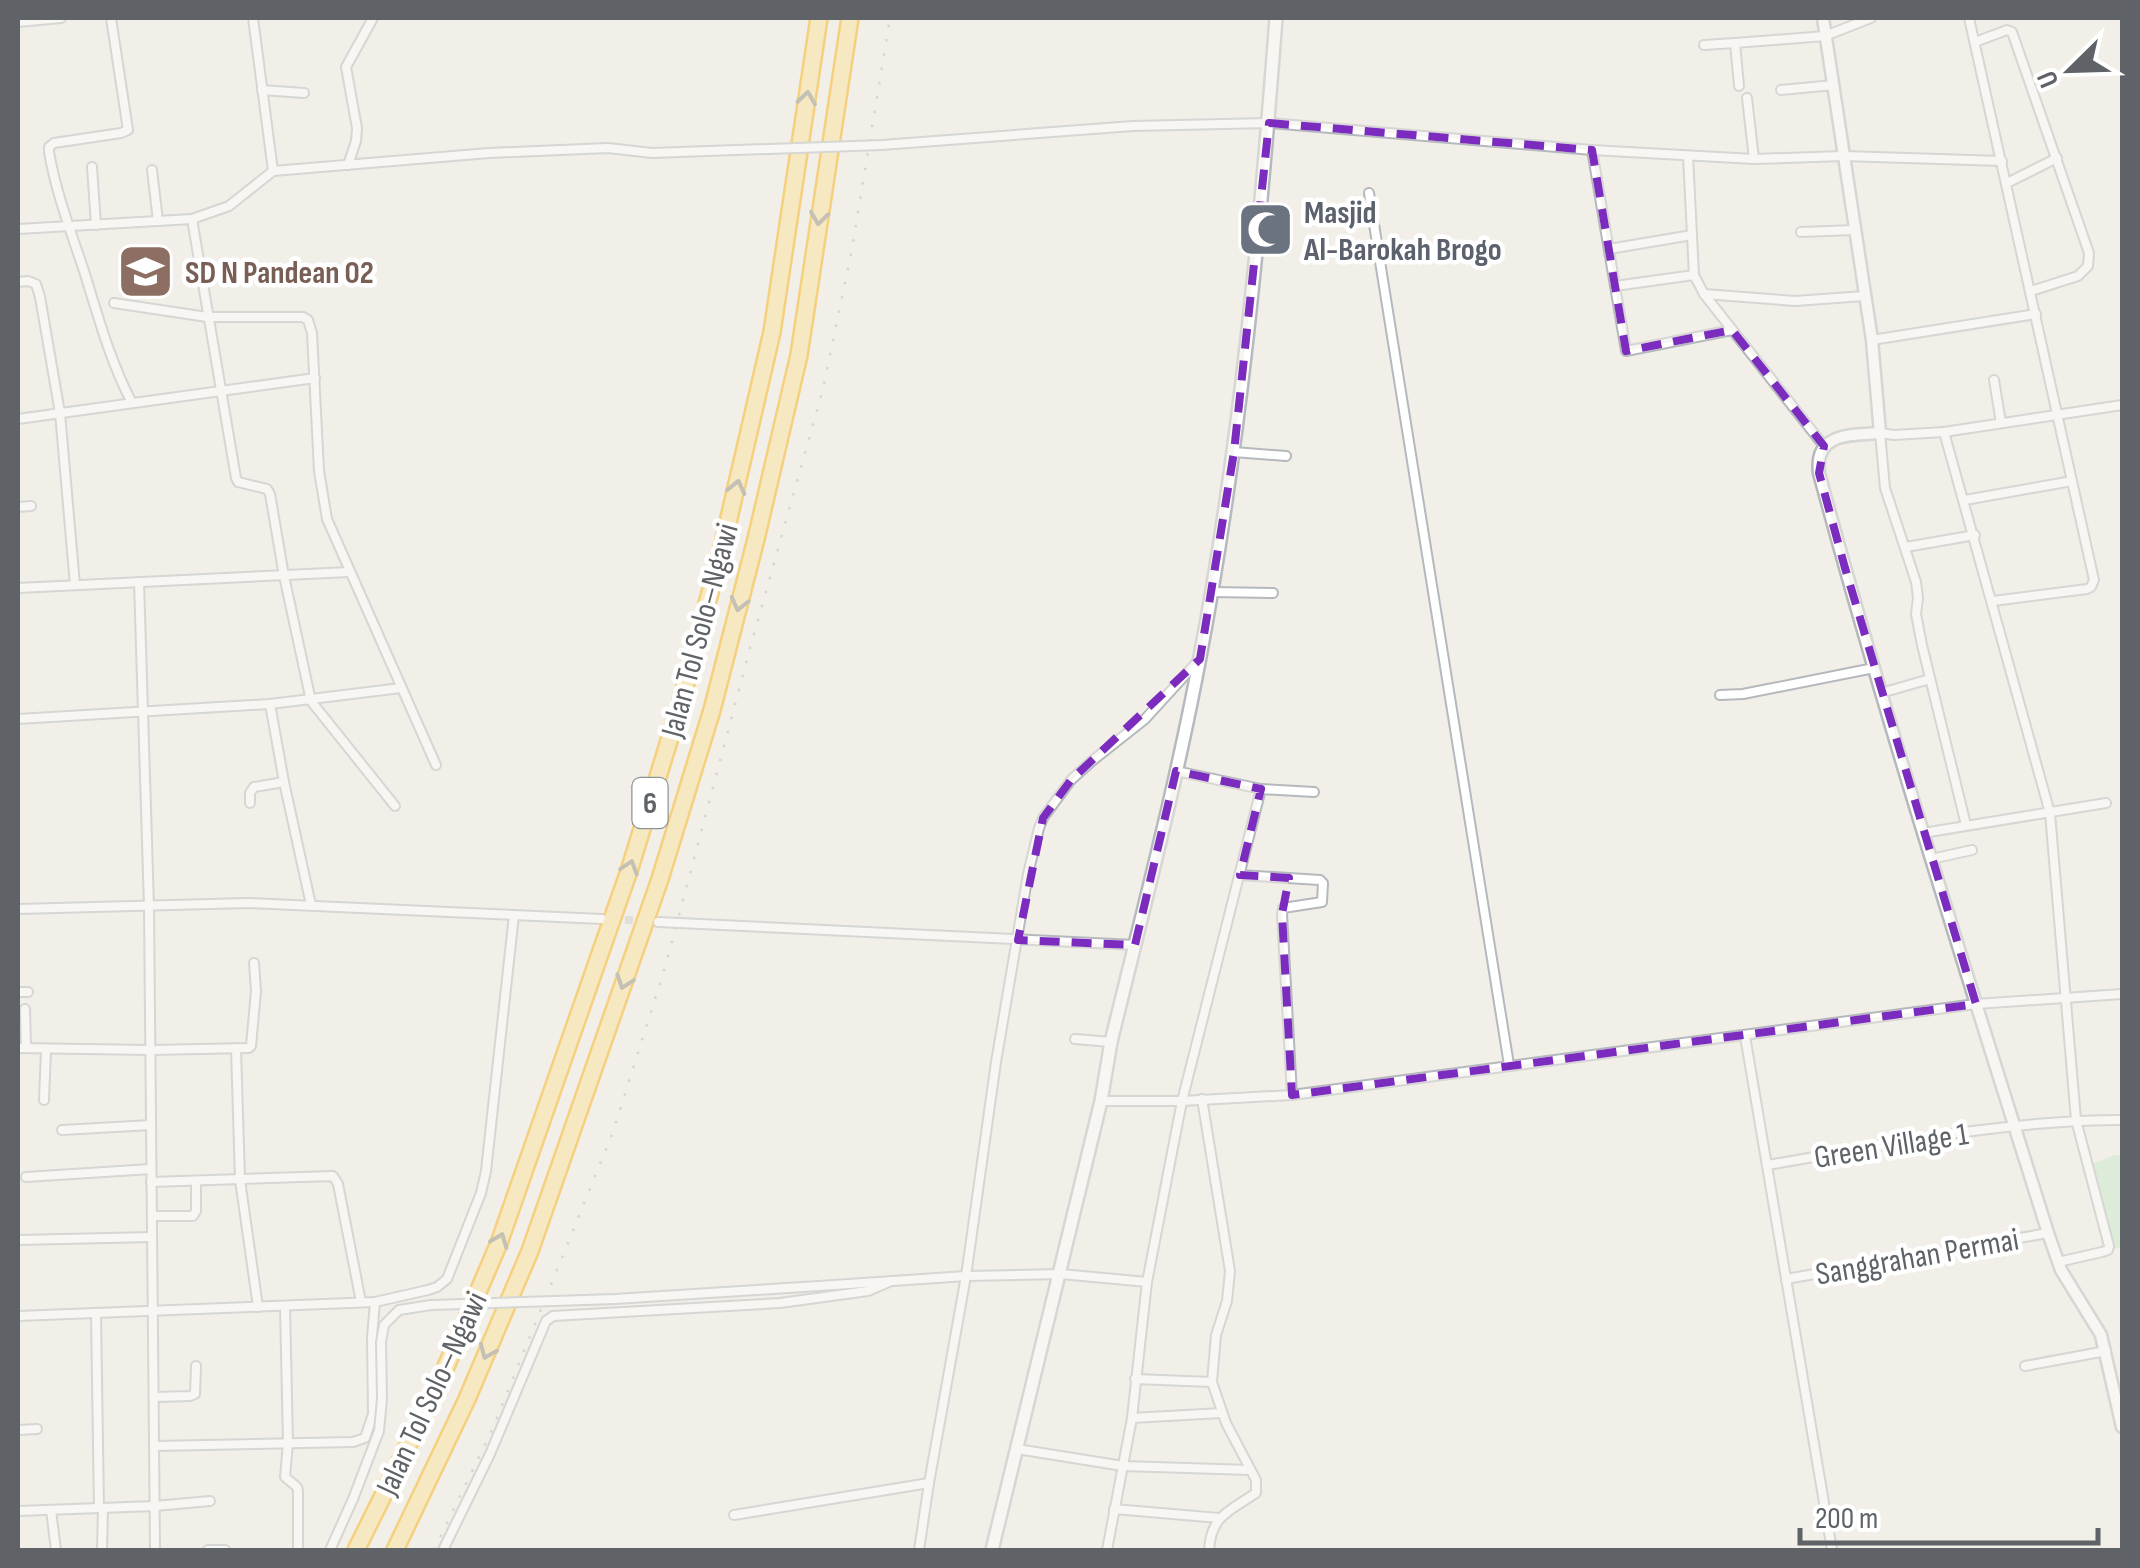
<svg xmlns="http://www.w3.org/2000/svg" width="2140" height="1568" font-family="'Sofia Sans Condensed',sans-serif">
<style>
.green{fill:#c5e8c5}
.lines{fill:none;stroke-linecap:round;stroke-linejoin:round}
.minor-tunnel{stroke:#ccccc8;stroke-width:8;stroke-dasharray:8 4;stroke-linecap:butt}
.minor-casing{stroke:#b5b8bc;stroke-width:12}
.tertiary-casing{stroke:#b5b8bc;stroke-width:15}
.secondary-casing{stroke:#b6babf;stroke-width:16}
.motorway-casing{stroke:#f9ab00;stroke-width:20}
.minor{stroke:#fff;stroke-width:8}
.tertiary{stroke:#fff;stroke-width:10}
.secondary{stroke:#fff;stroke-width:11}
.motorway{stroke:#fde293;stroke-width:15}
.rail{stroke:#b6b7b8;stroke-width:2.5;stroke-dasharray:2.5 12;stroke-linecap:butt}
.minor-bridge-casing{stroke:#b5b8bc;stroke-width:12;stroke-linecap:butt}
.minor-bridge{stroke:#fff;stroke-width:8}
.oneway{stroke:#8e8975}
.marked{fill:none;stroke:#7b2cbf;stroke-width:8;stroke-dasharray:20 12;stroke-linejoin:round}
.labels{text-anchor:middle;stroke-width:9;stroke-linejoin:round;paint-order:stroke}
.shield{fill:#fff;stroke:#8f9295;stroke-width:2.5}
.shield-label{font-size:30px;font-weight:bold;fill:#5f6368}
.worship-label{font-size:32px;font-weight:bold;fill:#5b616d;stroke:#fff;text-anchor:start}
.education-label{font-size:32px;font-weight:bold;fill:#785e54;stroke:#fff;text-anchor:start}
.street-label{font-size:32px;fill:#5f6368;stroke:#fff}
</style>
<rect width="100%" height="100%" fill="#f1efe8"/>
<!-- green -->
<polygon class="green" points="2115,1155 2122,1155 2122,1247 2114,1249 2092,1164"/>
<g class="lines">
<!-- minor-tunnel -->
<polyline class="minor-tunnel" points="613,919 658,922"/>
<defs>
<g id="minor">
<path d="M111,18l17,112 -7,3 -67,10 -5,4v5c7,41 22,80 35,119 14,45 26,90 48,132"/>
<polyline points="253,18 273,171"/>
<polyline points="1969,18 2094,580 2091,587 2087,589 1993,601"/>
<polyline points="18,22 61,18"/>
<polyline points="1975,42 2007,30 2012,32 2089,253 2088,266 2078,276 2031,291"/>
<polyline points="1704,45 1735,43"/>
<polyline points="1739,86 1735,43 1825,36 1871,18"/>
<polyline points="262,90 304,93"/>
<polyline points="1781,90 1834,85"/>
<polyline points="1747,98 1754,159"/>
<polyline points="1133,126 1269,123 1592,150 1754,159 1843,156 2002,161"/>
<polyline points="1592,150 1626,351 1732,330"/>
<polyline points="1688,156 1694,275"/>
<polyline points="348,165 356,141 357,128 346,67 373,18"/>
<polyline points="92,167 96,225"/>
<polyline points="152,170 158,221"/>
<polyline points="2007,183 2057,158"/>
<polyline points="1369,193 1509,1065"/>
<polyline points="192,219 236,478 238,482 267,489 270,494 284,576 311,701 395,806"/>
<polyline points="18,229 192,219 229,206 273,171 489,153"/>
<polyline points="1801,232 1855,230"/>
<polyline points="1609,249 1692,235"/>
<polyline points="18,282 28,281 36,284 40,297 60,413 75,585"/>
<polyline points="1615,286 1694,275 1704,294 1824,446"/>
<polyline points="1704,294 1795,301 1864,296"/>
<polyline points="114,303 207,317 303,317 308,320 312,333 319,471 327,519 436,765"/>
<polyline points="1872,340 2036,314"/>
<polyline points="1994,380 2001,423"/>
<polyline points="18,419 315,378"/>
<polyline points="1944,432 2050,813 2076,1120 2109,1246 2108,1250 2102,1252 2058,1262"/>
<polyline points="1234,452 1286,456"/>
<polyline points="1965,500 2072,481"/>
<polyline points="18,507 31,506"/>
<polyline points="1906,547 1975,535"/>
<polyline points="139,582 149,906 155,1550"/>
<polyline points="18,588 349,572"/>
<polyline points="1212,592 1273,593"/>
<polyline points="1881,693 1930,679"/>
<polyline points="1720,695 1743,694 1874,668"/>
<polyline points="270,704 284,782 311,905"/>
<polyline points="18,719 270,704 401,688"/>
<polyline points="1176,771 1261,789 1314,792"/>
<polyline points="250,803 250,793 254,787 284,782"/>
<polyline points="1966,825 1922,645 1916,614 1918,598 1916,582 1885,488 1880,433 1894,435 1944,432 2122,405"/>
<polyline points="1923,833 2106,803"/>
<polyline points="1931,859 1972,850"/>
<polyline points="1240,875 1320,880 1323,883 1322,902 1283,908 1282,914 1292,1095"/>
<polyline points="18,909 248,903 602,919"/>
<polyline points="658,922 1135,945"/>
<polyline points="18,992 28,992"/>
<polyline points="25,1009 26,1048"/>
<polyline points="1745,1036 1832,1550"/>
<polyline points="1075,1039 1111,1042"/>
<polyline points="18,1048 150,1050 249,1048 251,1046 256,991 254,963"/>
<polyline points="236,1048 240,1180 258,1307"/>
<path d="M1202,1099l28,172 -3,30 -11,34 -4,47 14,41 30,57v13c-27,18 -45,23 -47,57"/>
<polyline points="44,1100 46,1050"/>
<polyline points="1101,1101 1182,1101 1292,1095 1976,1004 2122,994"/>
<polyline points="62,1130 151,1125"/>
<path d="M1768,1165c117,-20 235,-45 354,-45"/>
<polyline points="26,1177 151,1169"/>
<polyline points="151,1182 333,1176 338,1184 361,1302"/>
<polyline points="152,1216 193,1216 196,1211 196,1181"/>
<polyline points="18,1240 152,1237"/>
<polyline points="1786,1279 2048,1233"/>
<polyline points="819,1286 966,1276 1061,1274 1147,1282"/>
<polyline points="285,1306 288,1443 285,1477 297,1487 298,1491 298,1550"/>
<polyline points="96,1314 99,1508"/>
<polyline points="18,1316 375,1302 428,1290 437,1287 447,1279 481,1193 486,1171 514,915"/>
<polyline points="2025,1366 2106,1351"/>
<polyline points="1135,1379 1212,1382"/>
<polyline points="155,1397 190,1396 195,1394 196,1366"/>
<polyline points="1132,1418 1221,1413"/>
<polyline points="18,1430 37,1429"/>
<polyline points="155,1446 353,1442 365,1438 373,1414 372,1337 375,1302"/>
<polyline points="1017,1449 1123,1466 1250,1470"/>
<polyline points="1114,1509 1219,1518"/>
<polyline points="51,1510 56,1550"/>
<polyline points="18,1511 155,1506 210,1501"/>
<polyline points="734,1515 929,1483"/>
<polyline points="102,1550 103,1508"/>
<polyline points="208,1550 225,1550"/>
<polyline points="330,1550 353,1499"/>
<polyline points="443,1550 490,1454 546,1321 553,1316 780,1303 868,1291 891,1281"/>
<polyline points="919,1550 929,1483 966,1276 996,1062 1028,874 1039,828 1043,818 1071,780 1092,761 1145,719 1198,661"/>
<polyline points="1107,1550 1132,1418 1147,1282 1182,1101 1261,789"/>
</g>
<path id="tertiary" d="M1823,18l49,322 8,93c-30,2 -66,0 -61,40 69,256 150,508 229,760l13,37 40,65 21,92"/>
<path id="secondary" d="M992,1550l109,-449 10,-59c31,-128 65,-256 89,-385 40,-211 60,-426 76,-639"/>
<g id="motorway">
<polyline points="356,1550 439,1383 499,1243 630,868 680,705 723,544 772,332 819,18"/>
<polyline points="395,1550 467,1399 530,1251 660,879 712,710 756,539 799,355 850,18"/>
</g>
</defs>
<!-- minor casing -->
<use href="#minor" class="minor-casing"/>
<!-- tertiary casing -->
<use href="#tertiary" class="tertiary-casing"/>
<!-- secondary casing -->
<use href="#secondary" class="secondary-casing"/>
<!-- motorway casing -->
<use href="#motorway" class="motorway-casing"/>
<!-- minor -->
<use href="#minor" class="minor"/>
<!-- tertiary -->
<use href="#tertiary" class="tertiary"/>
<!-- secondary -->
<use href="#secondary" class="secondary"/>
<!-- motorway -->
<use href="#motorway" class="motorway"/>
<!-- rail -->
<polyline class="rail" points="434,1550 492,1430 613,1132 666,964 749,652 823,389 852,249 890,18"/>
<defs>
<g id="minor-bridge">
<polyline points="489,153 608,148 652,153 882,145 1133,126"/>
<polyline points="353,1499 379,1431 382,1399 381,1342 384,1325 399,1310 431,1305 615,1299 819,1286"/>
</g>
</defs>
<!-- minor-bridge casing -->
<use href="#minor-bridge" class="minor-bridge-casing"/>
<!-- minor-bridge -->
<use href="#minor-bridge" class="minor-bridge"/>
</g>
<!-- one-way arrows -->
<defs><path id="oneway-chevron" d="M-2-3.5L2.5 0L-2 3.5" fill="none" stroke-width="1.6" stroke-linecap="round" stroke-linejoin="round" transform="scale(2.5)"/></defs>
<g class="oneway">
<use href="#oneway-chevron" transform="translate(807 98) rotate(-82)"/>
<use href="#oneway-chevron" transform="translate(819 218) rotate(98)"/>
<use href="#oneway-chevron" transform="translate(737 487) rotate(-77)"/>
<use href="#oneway-chevron" transform="translate(739 604) rotate(104)"/>
<use href="#oneway-chevron" transform="translate(630 867) rotate(-72)"/>
<use href="#oneway-chevron" transform="translate(624 982) rotate(109)"/>
<use href="#oneway-chevron" transform="translate(500 1240) rotate(-69)"/>
<use href="#oneway-chevron" transform="translate(487 1352) rotate(113)"/>
</g>
<!-- marked area -->
<path d="M0 0H2140V1568H0ZM1269,123l323,27 34,201 106,-21 92,116 -5,27 26,95 131,436 -684,91 -10,-181 7,-36 -49,-3 21,-86 -85,-18 -41,174 -117,-5 25,-122 28,-38 129,-121 34,-207z" fill="#f1efe8" fill-opacity=".55" fill-rule="evenodd"/>
<path class="marked" d="M1269,123l323,27 34,201 106,-21 92,116 -5,27 26,95 131,436 -684,91 -10,-181 7,-36 -49,-3 21,-86 -85,-18 -41,174 -117,-5 25,-122 28,-38 129,-121 34,-207z"/>
<!-- icons -->
<defs>
<symbol id="mosque-square" viewBox="-11 -11 22 22"><rect x="-9" y="-9" width="18" height="18" rx="4" fill="#6b7280" stroke="#fff"/><path d="M3.5-4.9A6 6 0 1 0 3.5 4.9A5 5 0 1 1 3.5-4.9Z" fill="#fff"/></symbol>
<symbol id="school-square" viewBox="-11 -11 22 22"><rect x="-9" y="-9" width="18" height="18" rx="4" fill="#8d6e63" stroke="#fff"/><path d="M0-5L7-2L0 1L-7-2ZM-4 1L0 2.5L4 1V4Q0 6-4 4Z" fill="#fff"/></symbol>
</defs>
<g fill-rule="evenodd">
<use href="#mosque-square" x="1234" y="198" width="63" height="63"/>
<use href="#school-square" x="114" y="240" width="63" height="63"/>
</g>
<g class="labels">
<!-- shield labels -->
<rect class="shield" x="632.5" y="778" width="35" height="50" rx="8"/>
<g class="shield-label">
<text x="650" y="813">6</text>
</g>
<!-- worship labels -->
<g class="worship-label">
<text x="1304" y="223">Masjid<tspan x="1304" dy="37">Al-Barokah Brogo</tspan></text>
</g>
<!-- education labels -->
<g class="education-label">
<text x="185" y="283">SD N Pandean 02</text>
</g>
<!-- street labels -->
<g class="street-label">
<text transform="translate(699 630) rotate(-75)" y="11">Jalan Tol Solo–Ngawi</text>
<text transform="translate(1891 1145) rotate(-9)" y="11">Green Village 1</text>
<text transform="translate(1917 1256) rotate(-10)" y="11">Sanggrahan Permai</text>
<text transform="translate(431 1393) rotate(-65)" y="11">Jalan Tol Solo–Ngawi</text>
</g>
</g>
<!-- border -->
<rect width="2140" height="1568" fill="none" stroke="#5f6368" stroke-width="40"/>
<!-- north arrow -->
<g transform="translate(2070 70) rotate(247)" stroke="#ffffff" stroke-width="8" paint-order="stroke">
<path d="M0-8L18 38L0 25L-18 38Z" fill="#5f6368"/>
<text y="-15" font-size="28" font-weight="bold" text-anchor="middle" fill="#5f6368">U</text>
</g>
<!-- scale -->
<path d="M1800 1528v15h298v-15" fill="none" stroke="#5f6368" stroke-width="5"/>
<text x="1815" y="1528" font-size="30" fill="#5f6368" stroke="#ffffff" stroke-width="8" paint-order="stroke">200 m</text>
</svg>
